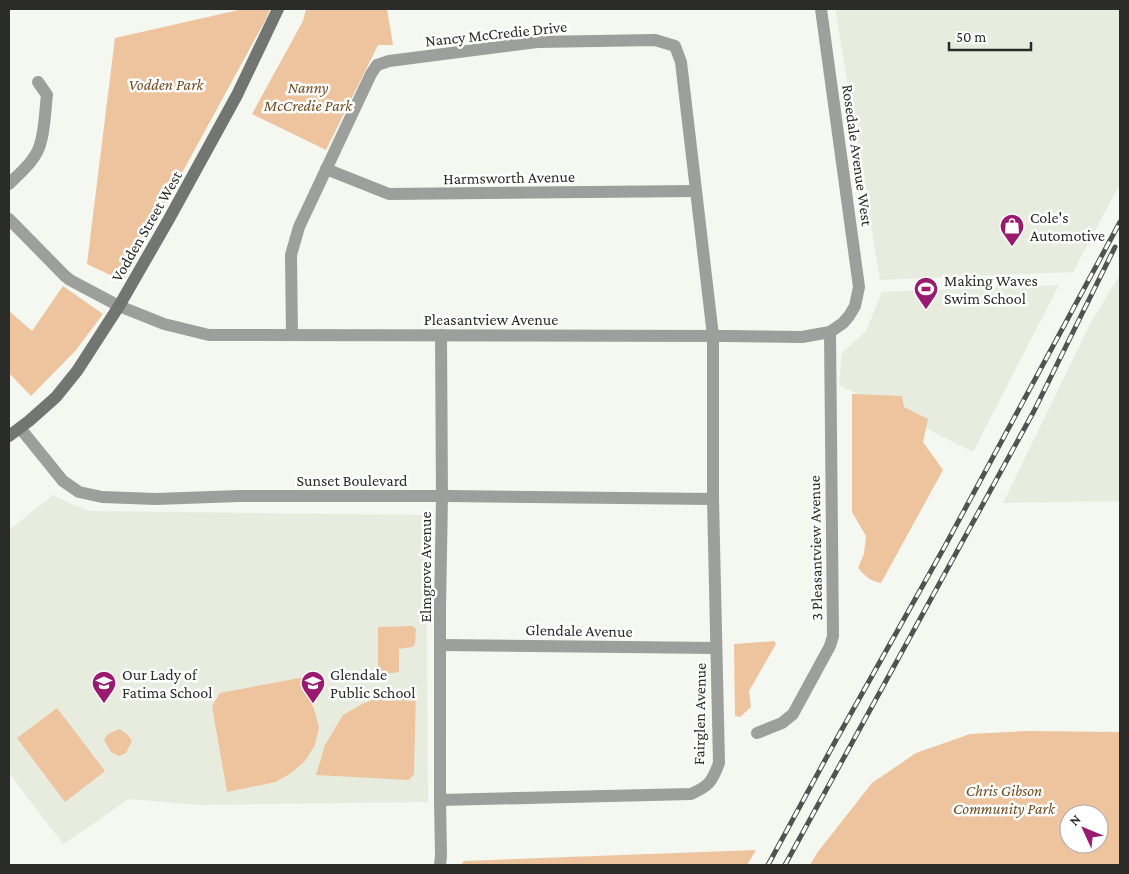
<svg xmlns="http://www.w3.org/2000/svg" width="1129" height="874" font-family="'Crimson Pro',serif">
<style>
.built{fill:#e8ecde}
.green{fill:#edc49d;fill-rule:evenodd}
.lines{fill:none;stroke-linecap:round;stroke-linejoin:round}
.street{stroke:#9d9f9d;stroke-width:12}
.secondary{stroke:#727572;stroke-width:12}
.rail-casing{stroke:#525350;stroke-width:5}
.rail{stroke:#fff;stroke-width:3;stroke-dasharray:9;stroke-linecap:butt}
.labels{text-anchor:middle;stroke-width:5;stroke-linejoin:round;paint-order:stroke}
.street-label{font-size:16px;fill:#2b2c2a;stroke:#fff}
.park-label{font-size:16px;font-style:italic;fill:#744c20;stroke:#fff}
.poi-label{font-size:16px;fill:#2b2c2a;stroke:#fff;text-anchor:start}
</style>
<rect width="100%" height="100%" fill="#f5f7f1"/>
<!-- built -->
<g class="built">
<polygon points="835,9 1120,9 1120,184 1073,272 880,280"/>
<polygon points="1119,276 1120,501 1003,503 1091,322"/>
<polygon points="1059,285 973,452 839,385 842,353 866,331 882,292"/>
<polygon points="53,495 71,504 90,511 426,515 428,802 197,805 129,799 63,844 9,773 9,530"/>
</g>
<!-- green -->
<g class="green">
<polygon points="243,9 270,9 266,19 123,281 87,264 115,38"/>
<polygon points="306,9 387,9 393,45 378,45 326,150 252,114 303,21"/>
<polygon points="63,286 103,314 76,350 31,396 9,373 9,311 32,331"/>
<path d="M852,394l50,2 2,11 24,12 -5,23 20,28 -62,113c-11,-2 -16,-7 -23,-15l6,-14 2,-18 -14,-24z"/>
<polygon points="413,626 416,629 415,644 412,647 399,649 399,672 378,675 378,627"/>
<polygon points="774,641 776,644 749,691 751,707 740,717 735,716 734,644"/>
<polygon points="305,677 319,727 315,745 305,761 291,773 276,782 227,792 212,706 220,693"/>
<polygon points="416,691 414,774 409,780 316,775 325,745 343,715 364,703 397,692"/>
<polygon points="57,708 105,771 65,802 17,738"/>
<polygon points="119,729 128,735 132,741 126,753 119,756 111,752 104,740 108,734"/>
<path d="M1026,731l94,1v133h-310l7,-12 55,-70 44,-30 54,-19zM1069,814h30v30h-30z"/>
<polygon points="756,850 747,865 461,865 464,861"/>
</g>
<g class="lines">
<!-- street -->
<g class="street">
<polyline points="326,169 389,194 696,191"/>
<path d="M9,184c11,-11 26,-23 31,-39 5,-15 5,-35 7,-50l-9,-13"/>
<polyline points="9,219 65,276 70,280 119,306 164,324 209,335 727,336 802,337 830,332 843,323 849,316 855,306 859,287 821,9"/>
<path d="M292,335l-1,-80 8,-28 72,-153 6,-9 12,-4 148,-19 118,-2 20,6 6,16 32,274v163l6,264c-7,19 -10,23 -28,31l-251,6"/>
<polyline points="20,428 63,481 79,492 102,497 156,499 239,496 447,496 713,499"/>
<polyline points="441,645 716,648"/>
<polyline points="757,733 782,723 793,714 830,646 833,636 830,332"/>
<polyline points="440,865 441,856 440,800 440,607 442,497 441,335"/>
</g>
<!-- secondary -->
<polyline class="secondary" points="9,436 29,421 56,397 77,371 119,306 169,219 237,95 278,9"/>
<defs>
<g id="rail">
<polyline points="768,865 836,740 945,546 1120,222"/>
<polyline points="785,865 1034,411 1115,247"/>
</g>
</defs>
<!-- rail casing -->
<use href="#rail" class="rail-casing"/>
<!-- rail -->
<use href="#rail" class="rail"/>
</g>
<!-- icons -->
<defs>
<symbol id="shop-pin" viewBox="-11 -11 22 30"><path d="M0 17L-7.5 6A9.5 9.5 0 1 1 7.5 6Z" fill="#9a1a6f" stroke="#fff"/><path d="M-5-2.5h2.3a2.7 3.5 0 0 1 5.4 0H5L5.5 6h-11ZM-1.5-2.5h3a1.5 2.3 0 0 0-3 0Z" fill="#fff"/></symbol>
<symbol id="stadium-pin" viewBox="-11 -11 22 30"><path d="M0 17L-7.5 6A9.5 9.5 0 1 1 7.5 6Z" fill="#9a1a6f" stroke="#fff"/><path d="M0-5a6.5 5 0 1 0 0 10a6.5 5 0 1 0 0-10ZM-3.5-1.8h7v3.6h-7Z" fill="#fff"/></symbol>
<symbol id="school-pin" viewBox="-11 -11 22 30"><path d="M0 17L-7.5 6A9.5 9.5 0 1 1 7.5 6Z" fill="#9a1a6f" stroke="#fff"/><path d="M0-5L7-2L0 1L-7-2ZM-4 1L0 2.5L4 1V4Q0 6-4 4Z" fill="#fff"/></symbol>
</defs>
<g fill-rule="evenodd">
<use href="#shop-pin" x="998" y="212" width="28" height="38"/>
<use href="#stadium-pin" x="912" y="275" width="28" height="38"/>
<use href="#school-pin" x="90" y="669" width="28" height="38"/>
<use href="#school-pin" x="299" y="669" width="28" height="38"/>
</g>
<g class="labels">
<!-- street labels -->
<g class="street-label">
<text transform="translate(496 33) rotate(-6)" y="6">Nancy McCredie Drive</text>
<text transform="translate(858 155) rotate(82)" y="6">Rosedale Avenue West</text>
<text transform="translate(509 177) rotate(-1)" y="6">Harmsworth Avenue</text>
<text transform="translate(146 226) rotate(-60)" y="6">Vodden Street West</text>
<text x="491" y="325">Pleasantview Avenue</text>
<text x="352" y="486">Sunset Boulevard</text>
<text transform="translate(815 548) rotate(-91)" y="6">3 Pleasantview Avenue</text>
<text transform="translate(425 567) rotate(-90)" y="6">Elmgrove Avenue</text>
<text transform="translate(579 630) rotate(1)" y="6">Glendale Avenue</text>
<text transform="translate(699 714) rotate(-89)" y="6">Fairglen Avenue</text>
</g>
<!-- park labels -->
<g class="park-label">
<text x="166" y="90">Vodden Park</text>
<text x="308" y="93">Nanny<tspan x="308" dy="18">McCredie Park</tspan></text>
<text x="1004" y="796">Chris Gibson<tspan x="1004" dy="18">Community Park</tspan></text>
</g>
<!-- poi labels -->
<g class="poi-label">
<text x="1030" y="223">Cole's<tspan x="1030" dy="18">Automotive</tspan></text>
<text x="944" y="286">Making Waves<tspan x="944" dy="18">Swim School</tspan></text>
<text x="122" y="680">Our Lady of<tspan x="122" dy="18">Fatima School</tspan></text>
<text x="330" y="680">Glendale<tspan x="330" dy="18">Public School</tspan></text>
</g>
</g>
<!-- border -->
<rect width="1129" height="874" fill="none" stroke="#2b2c2a" stroke-width="20"/>
<!-- north arrow -->
<g transform="translate(1084 829) rotate(314)"><circle r="24" fill="#ffffff" stroke="#aaabaa"/>
<path d="M0-4L9 19L0 12L-9 19Z" fill="#9a1a6f"/>
<text y="-8" font-size="14" font-weight="bold" text-anchor="middle" fill="#2b2c2a">N</text>
</g>
<!-- scale -->
<path d="M949 42v8h82v-8" fill="none" stroke="#2b2c2a" stroke-width="2.5"/>
<text x="956" y="42" font-size="15" fill="#2b2c2a" stroke="#ffffff" stroke-width="4" paint-order="stroke">50 m</text>
</svg>
